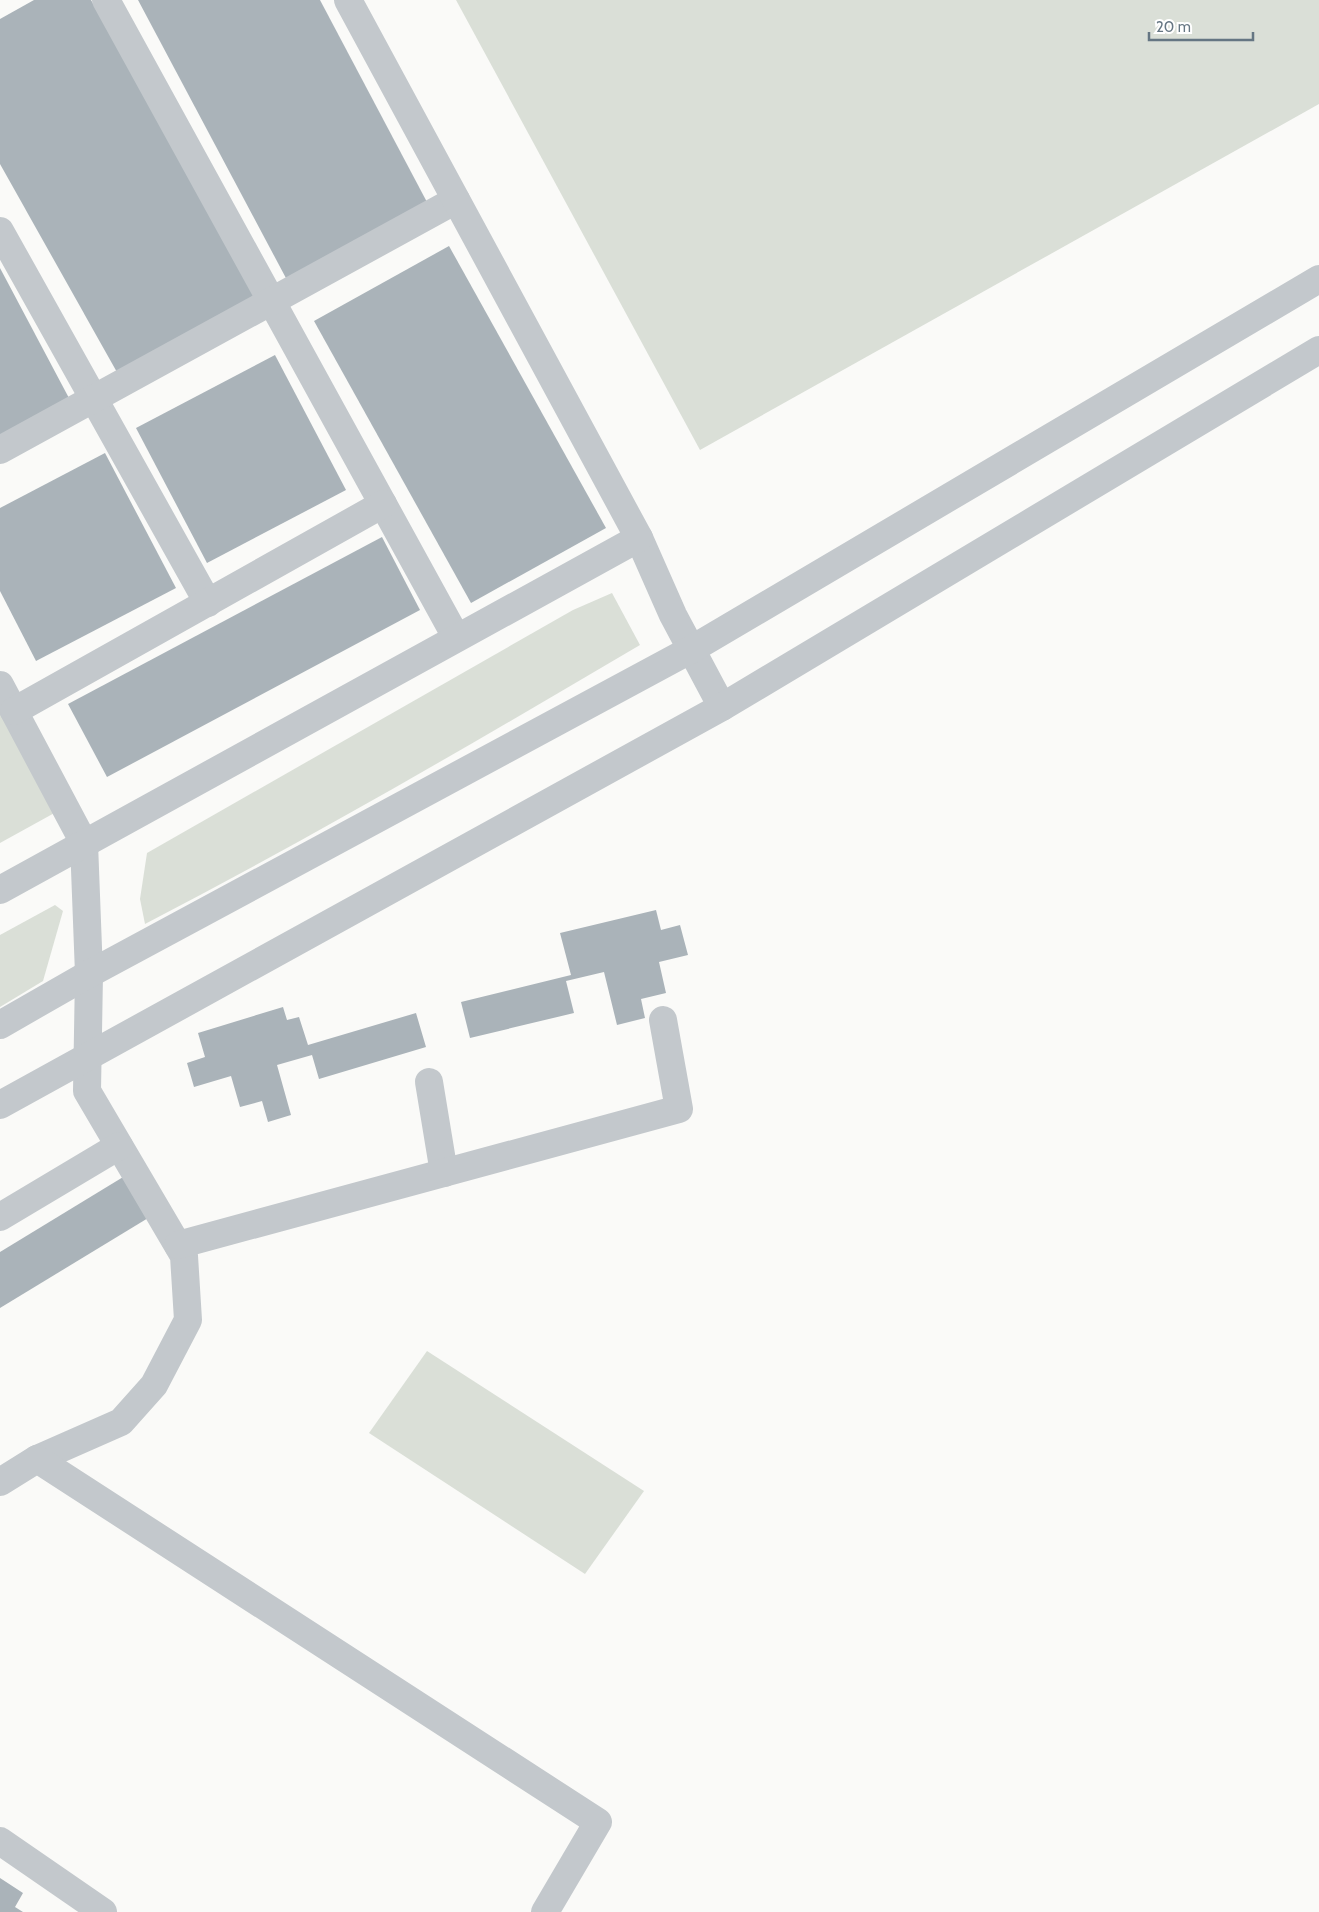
<svg xmlns="http://www.w3.org/2000/svg" width="1319" height="1912" font-family="Cabin,sans-serif">
<style>
.green{fill:#dadfd7}
.building{fill:#aab3b9}
.lines{fill:none;stroke-linecap:round;stroke-linejoin:round}
.minor{stroke:#c3c8cc;stroke-width:28}
</style>
<rect width="100%" height="100%" fill="#fafaf8"/>
<!-- green -->
<g class="green">
<polygon points="456,0 1319,0 1319,104 700,450"/>
<path d="M612,593l28,52c-163,96 -327,192 -495,279l-5,-25 7,-46 426,-243z"/>
<polygon points="0,705 58,811 0,843"/>
<polygon points="55,905 63,911 43,981 0,1007 0,935"/>
<polygon points="427,1351 644,1491 585,1574 369,1433"/>
</g>
<!-- building -->
<g class="building">
<polygon points="34,0 91,0 257,296 118,374 0,164 0,19"/>
<polygon points="138,0 320,0 428,204 287,280"/>
<polygon points="449,246 606,528 471,603 314,321"/>
<polygon points="0,268 70,400 0,437"/>
<polygon points="275,355 346,490 207,563 136,428"/>
<polygon points="105,453 176,588 36,661 0,591 0,508"/>
<polygon points="382,537 420,610 107,777 68,704"/>
<polygon points="656,910 661,930 680,925 688,955 659,962 666,993 641,999 645,1018 617,1025 604,972 566,981 574,1013 470,1038 461,1002 571,975 560,933"/>
<polygon points="283,1007 287,1020 299,1017 308,1045 416,1013 426,1047 319,1079 312,1055 277,1065 291,1115 268,1122 262,1101 240,1107 231,1076 194,1087 187,1063 205,1057 198,1033"/>
<polygon points="133,1171 158,1212 0,1308 0,1252"/>
<polygon points="0,1878 23,1893 15,1907 23,1912 0,1912"/>
</g>
<g class="lines">
<!-- minor -->
<g class="minor">
<polyline points="106,0 456,637"/>
<polyline points="0,231 208,603"/>
<polyline points="0,450 456,200"/>
<polyline points="639,538 673,615 722,707"/>
<polyline points="0,685 84,843 89,974 87,1091 184,1256 188,1320 154,1385 121,1422 37,1459"/>
<polyline points="14,711 383,504"/>
<polyline points="0,890 639,538 348,0"/>
<polyline points="0,1025 89,974 692,649 1319,279"/>
<polyline points="429,1082 444,1173"/>
<polyline points="0,1105 722,707 1319,350"/>
<polyline points="0,1217 119,1146"/>
<polyline points="178,1245 679,1109 663,1020"/>
<polyline points="0,1482 37,1459 598,1822 545,1912"/>
<polyline points="0,1841 103,1912"/>
</g>
</g>
<!-- scale -->
<path d="M1149 32v8h104v-8" fill="none" stroke="#657683" stroke-width="2.5"/>
<text x="1156" y="32" font-size="15" fill="#657683" stroke="#ffffff" stroke-width="4" paint-order="stroke">20 m</text>
</svg>
